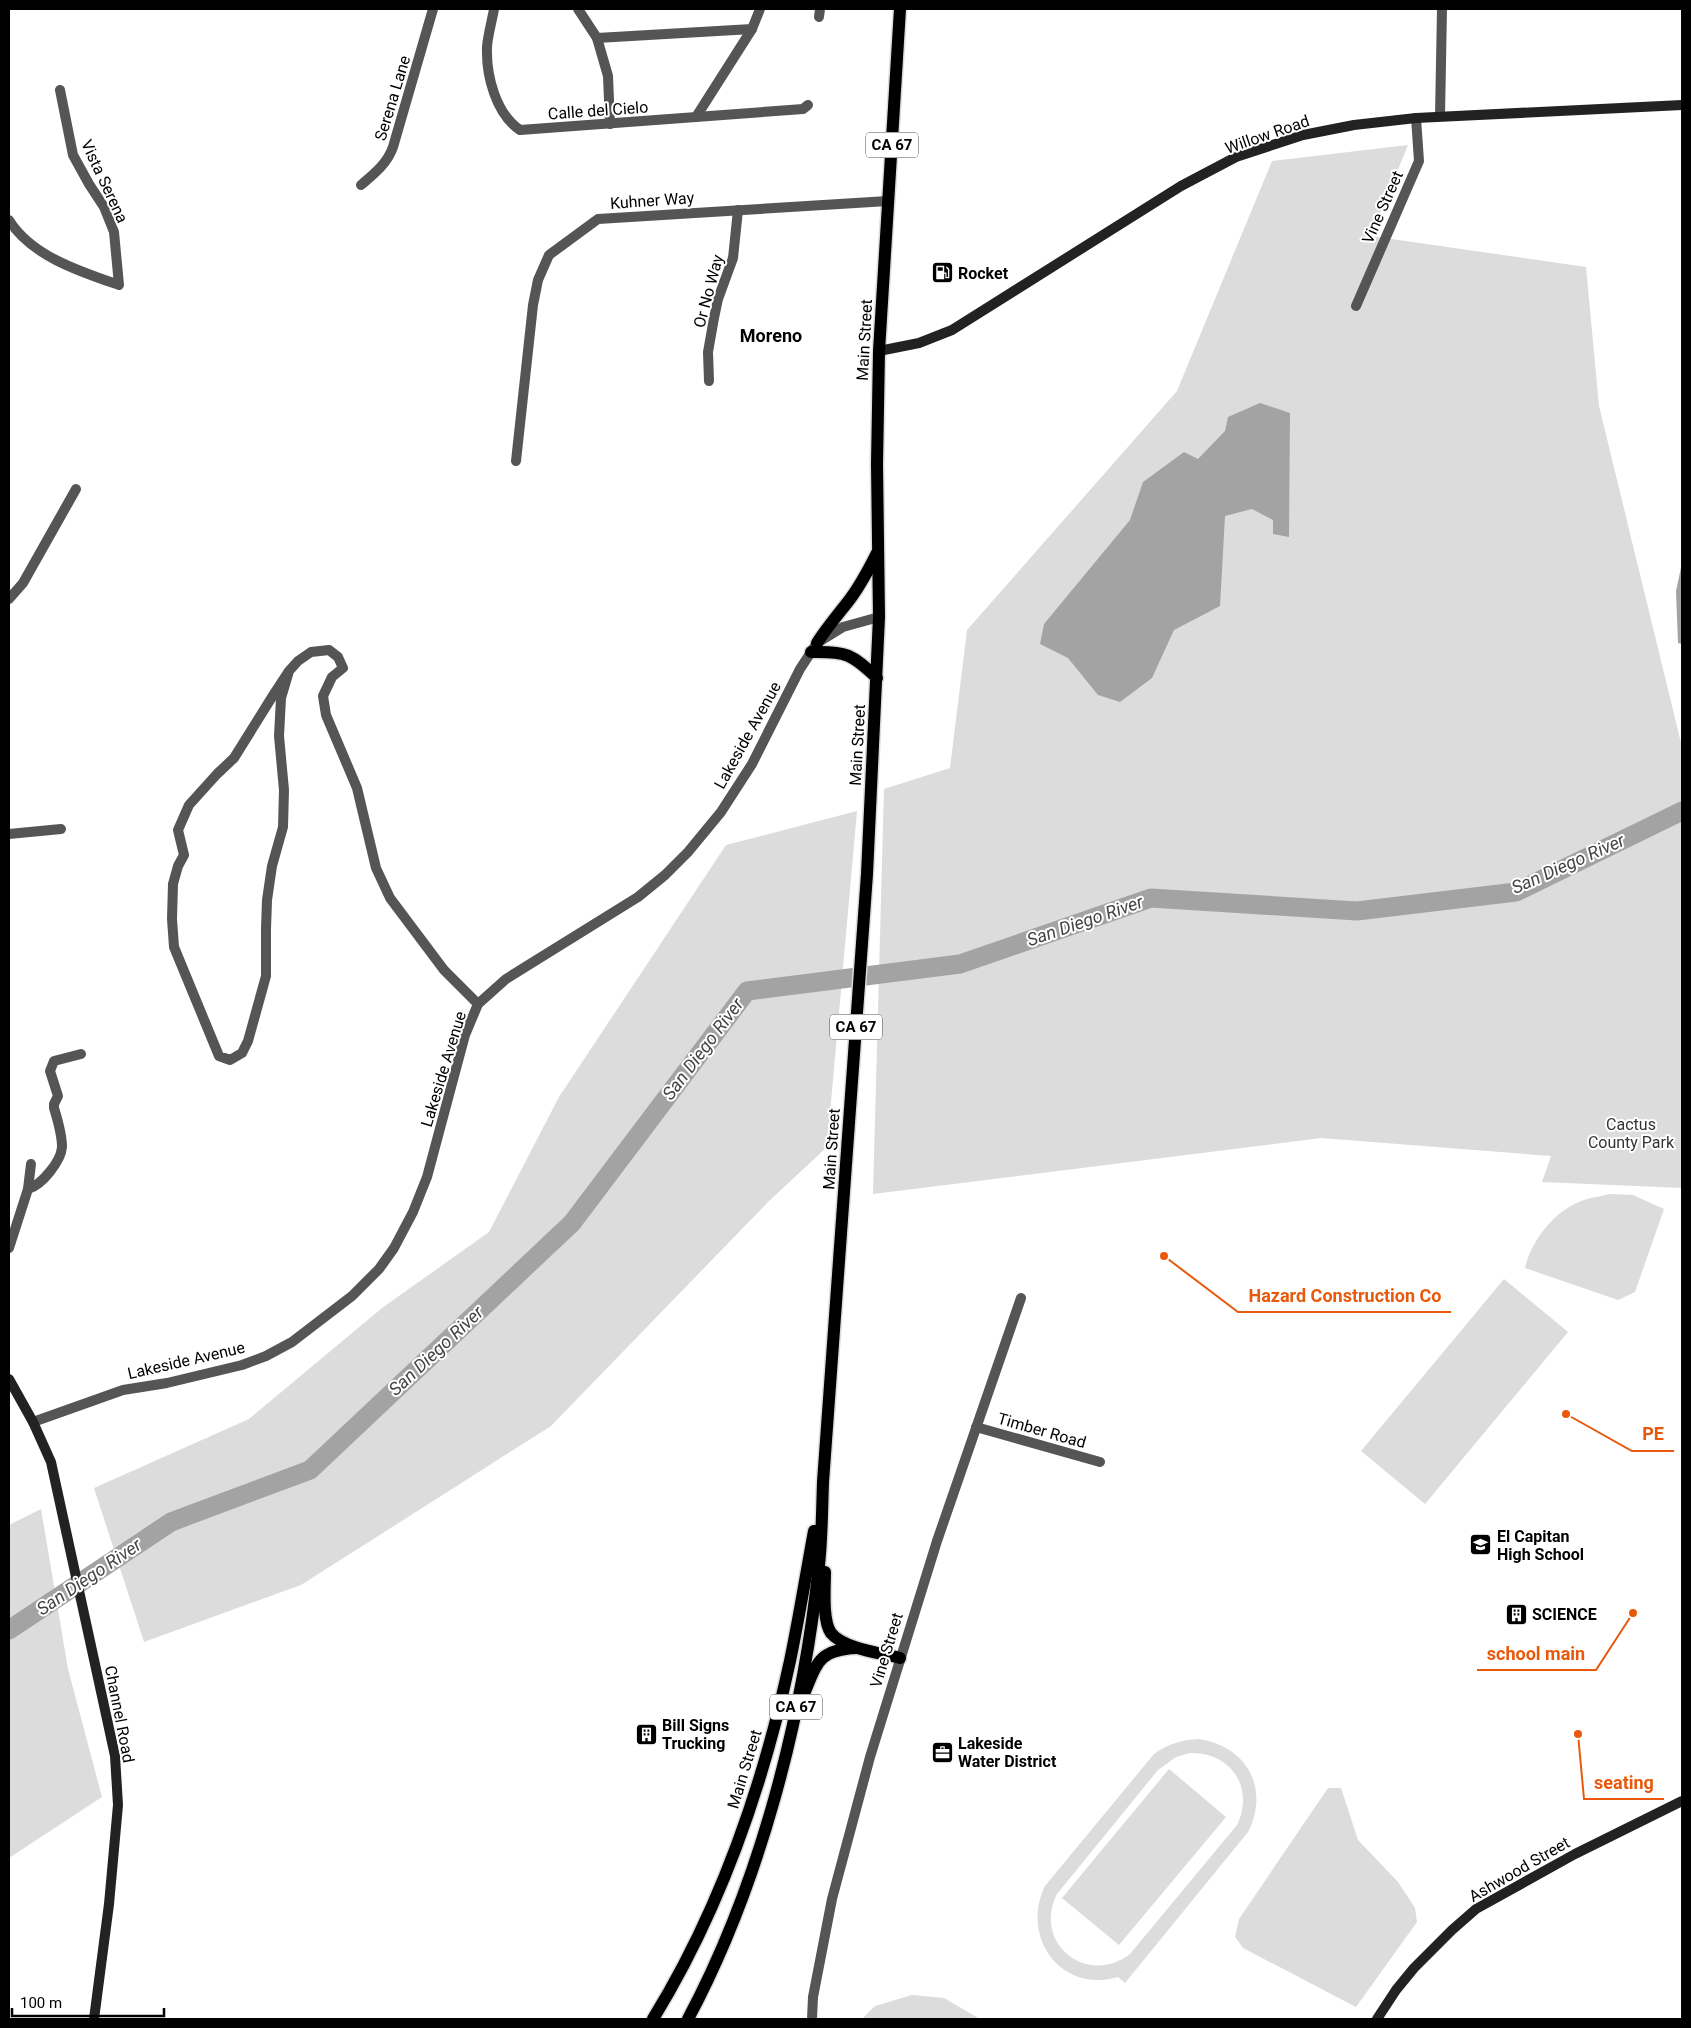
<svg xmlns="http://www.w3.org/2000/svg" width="1691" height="2028" font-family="Roboto,sans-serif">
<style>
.green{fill:#dcdcdc;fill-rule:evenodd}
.water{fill:#a3a3a3}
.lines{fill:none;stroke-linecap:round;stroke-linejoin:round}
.river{stroke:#a3a3a3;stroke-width:19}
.primary-casing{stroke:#dbdbdb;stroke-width:15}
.minor{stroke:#555;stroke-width:10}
.tertiary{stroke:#555;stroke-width:10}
.secondary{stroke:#222;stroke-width:10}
.primary{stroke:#000;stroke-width:12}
.labels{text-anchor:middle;stroke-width:4;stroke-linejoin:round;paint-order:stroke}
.shield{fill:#fff;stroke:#4c4c4c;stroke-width:1}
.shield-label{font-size:15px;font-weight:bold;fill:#000}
.street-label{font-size:16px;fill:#000;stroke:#fff}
.poi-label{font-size:16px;font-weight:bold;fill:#000;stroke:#fff;text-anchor:start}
.park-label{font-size:16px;fill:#333;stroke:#fff}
.neighbourhood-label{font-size:18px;font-weight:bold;fill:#000;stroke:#fff}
.water-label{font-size:18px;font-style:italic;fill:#444;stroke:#fff}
.leader{fill:none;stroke:#e8590c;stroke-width:2}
.callout-dot{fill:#e8590c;stroke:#fff;stroke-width:2}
.callout-label{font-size:18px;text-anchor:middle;font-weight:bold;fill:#e8590c;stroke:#fff;stroke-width:4;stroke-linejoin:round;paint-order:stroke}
</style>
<rect width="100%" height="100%" fill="#fff"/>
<!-- green -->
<g class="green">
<polygon points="1408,145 1371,236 1586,267 1599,406 1682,747 1682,1188 1542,1182 1551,1156 1321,1138 873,1194 884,789 950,768 967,630 1177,391 1272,161"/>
<polygon points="857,811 827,1147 768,1202 551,1426 301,1585 144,1642 94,1488 249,1419 382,1308 489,1232 559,1097 726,845"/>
<path d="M1611,1194l22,1 31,14 -29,83 -17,8 -93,-32c7,-29 30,-58 59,-68 9,-3 18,-4 27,-6z"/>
<polygon points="1504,1279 1568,1332 1425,1504 1361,1451"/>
<polygon points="41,1509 68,1669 102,1797 9,1858 9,1525"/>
<path d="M1199,1739c48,7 71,50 49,93l-123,151 -7,-6c-57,17 -98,-40 -73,-91l109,-132c14,-10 27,-14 45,-15zM1190,1753c41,-1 65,35 47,72l-107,129c-43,33 -98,-11 -73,-60l101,-124 18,-13z"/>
<polygon points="1169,1769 1226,1817 1119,1945 1062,1898"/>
<polygon points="1328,1788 1341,1788 1358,1840 1398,1882 1415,1908 1417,1922 1356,2007 1243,1948 1235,1937 1239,1919"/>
<polygon points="912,1995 944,1998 980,2019 862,2019 875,2006"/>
</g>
<!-- water -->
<g class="water">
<polygon points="1260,403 1290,413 1289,537 1273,534 1273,520 1252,509 1225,516 1220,606 1174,630 1152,678 1120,702 1098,695 1068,658 1040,644 1044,624 1130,520 1143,482 1184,452 1198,459 1225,431 1228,417"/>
<polygon points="1682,563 1682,644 1678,643 1676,591"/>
</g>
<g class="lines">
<!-- river -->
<polyline class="river" points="9,1630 171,1522 310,1470 572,1223 747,991 960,964 1151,898 1357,911 1516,892 1682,811"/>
<defs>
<g id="primary">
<path d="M817,643c9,-14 19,-26 30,-40 12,-15 21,-32 30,-50"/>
<path d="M811,652c35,-1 41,2 66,26"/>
<path d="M825,1572c0,15 -3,48 6,61 13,16 50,20 69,25"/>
<path d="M803,1696c14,-32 14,-46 53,-48"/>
<path d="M653,2019c67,-109 110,-233 137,-358 9,-43 16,-87 24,-130"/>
<path d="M688,2019c72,-135 115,-302 131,-454 3,-27 3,-56 4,-83l44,-608 12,-257 -2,-153 2,-113 21,-342"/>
</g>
</defs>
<!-- primary casing -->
<use href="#primary" class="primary-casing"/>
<!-- minor -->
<g class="minor">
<path d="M494,9c-2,12 -6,25 -7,38 -1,29 9,67 33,83l283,-21 5,-4"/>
<polyline points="578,9 597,38 608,76 610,124"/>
<polyline points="819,17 820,9"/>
<polyline points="597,38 752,29"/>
<polyline points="696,117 752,29 760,9"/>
<path d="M361,185c13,-11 26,-21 32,-38l40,-138"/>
<path d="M9,220c22,36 72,52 110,65l-5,-53 -10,-25 -15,-23 -16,-29 -13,-65"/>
<polyline points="1356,306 1419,161 1416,118"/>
<polyline points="709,381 708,352 714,318 718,299 733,258 738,210"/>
<polyline points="516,461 533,305 538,280 549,255 598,219 888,201"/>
<polyline points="9,599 23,583 76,489"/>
<polyline points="289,671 272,697 234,758 217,774 189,805 178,830 184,855 178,866 173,884 172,919 174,947 219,1056 230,1060 242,1053 248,1041 266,976 266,929 267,900 272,866 283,827 284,790 279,736 281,698 289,671 298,661 311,652 329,650 338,657 343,668 332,677 323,696 326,715 357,788 376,868 390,898 444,970 478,1004"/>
<polyline points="9,834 61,829"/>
<path d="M28,1189c14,-4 33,-28 34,-42 0,-13 -4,-26 -8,-39v-4l4,-8 -8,-25 4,-10 27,-7"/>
<polyline points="9,1248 28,1189 31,1164"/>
<polyline points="976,1427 1100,1462"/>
<polyline points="812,2019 813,1997 832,1899 870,1757 937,1541 1021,1298"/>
</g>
<!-- tertiary -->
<g class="tertiary">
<polyline points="1440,116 1442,9"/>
<polyline points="33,1422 123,1390 167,1383 242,1365 266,1356 292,1342 352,1296 379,1269 394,1248 413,1212 427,1177 465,1035 478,1004 506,979 638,897 665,875 688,852 721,812 752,764 800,669 817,643 843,627 879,617"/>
</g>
<!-- secondary -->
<g class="secondary">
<polyline points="879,351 919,343 952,330 1181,186 1236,157 1303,135 1354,125 1416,118 1682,105"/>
<polyline points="9,1379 33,1422 51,1462 115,1756 118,1805 109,1904 94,2019"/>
<polyline points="1377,2019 1396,1990 1414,1968 1452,1930 1476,1909 1575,1854 1682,1801"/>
</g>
<!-- primary -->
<use href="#primary" class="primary"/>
</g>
<!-- icons -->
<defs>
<symbol id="fuel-square" viewBox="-11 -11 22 22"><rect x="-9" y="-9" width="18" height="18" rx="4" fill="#000" stroke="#fff"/><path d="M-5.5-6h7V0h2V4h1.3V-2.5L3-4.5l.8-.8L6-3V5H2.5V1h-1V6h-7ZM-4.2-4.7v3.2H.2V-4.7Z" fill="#fff"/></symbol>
<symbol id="school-square" viewBox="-11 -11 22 22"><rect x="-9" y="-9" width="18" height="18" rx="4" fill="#000" stroke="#fff"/><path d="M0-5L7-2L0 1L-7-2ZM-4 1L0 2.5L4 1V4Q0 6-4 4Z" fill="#fff"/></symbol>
<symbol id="building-square" viewBox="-11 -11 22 22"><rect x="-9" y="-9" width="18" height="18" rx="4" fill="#000" stroke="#fff"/><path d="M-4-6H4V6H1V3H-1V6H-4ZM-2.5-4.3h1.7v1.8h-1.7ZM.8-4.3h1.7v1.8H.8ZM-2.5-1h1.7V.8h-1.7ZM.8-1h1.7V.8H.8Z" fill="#fff"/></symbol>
<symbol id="office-square" viewBox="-11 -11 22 22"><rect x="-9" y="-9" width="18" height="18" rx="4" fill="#000" stroke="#fff"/><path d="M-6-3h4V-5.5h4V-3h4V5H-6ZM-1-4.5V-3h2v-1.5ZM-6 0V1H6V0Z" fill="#fff"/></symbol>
</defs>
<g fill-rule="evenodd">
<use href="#fuel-square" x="930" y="260" width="25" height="25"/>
<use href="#school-square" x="1468" y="1532" width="25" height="25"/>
<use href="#building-square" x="1504" y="1602" width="25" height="25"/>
<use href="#building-square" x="634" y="1722" width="25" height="25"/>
<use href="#office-square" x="930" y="1740" width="25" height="25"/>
</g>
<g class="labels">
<!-- shield labels -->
<g class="shield">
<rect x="866" y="132.5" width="52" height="25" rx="4"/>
<rect x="830" y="1014.5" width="52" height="25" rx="4"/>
<rect x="770" y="1694.5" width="52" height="25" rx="4"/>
</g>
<g class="shield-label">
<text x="892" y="150">CA 67</text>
<text x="856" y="1032">CA 67</text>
<text x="796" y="1712">CA 67</text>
</g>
<!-- street labels -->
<g class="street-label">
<text transform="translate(392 98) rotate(-73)" y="6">Serena Lane</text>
<text transform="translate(598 110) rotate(-4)" y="6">Calle del Cielo</text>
<text transform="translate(1267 134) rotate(-19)" y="6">Willow Road</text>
<text transform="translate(105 181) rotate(65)" y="6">Vista Serena</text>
<text transform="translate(652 200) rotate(-4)" y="6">Kuhner Way</text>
<text transform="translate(1382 207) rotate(-66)" y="6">Vine Street</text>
<text transform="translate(708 291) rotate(-75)" y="6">Or No Way</text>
<text transform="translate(864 340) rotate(-87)" y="6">Main Street</text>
<text transform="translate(747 735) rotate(-61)" y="6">Lakeside Avenue</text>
<text transform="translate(857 745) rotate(-87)" y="6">Main Street</text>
<text transform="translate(443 1069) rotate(-73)" y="6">Lakeside Avenue</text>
<text transform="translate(831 1149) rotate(-86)" y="6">Main Street</text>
<text transform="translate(186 1360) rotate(-13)" y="6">Lakeside Avenue</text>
<text transform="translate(1042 1430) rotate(16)" y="6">Timber Road</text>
<text transform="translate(886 1650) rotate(-73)" y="6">Vine Street</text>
<text transform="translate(120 1714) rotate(79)" y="6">Channel Road</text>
<text transform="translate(744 1769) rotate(-73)" y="6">Main Street</text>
<text transform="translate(1519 1869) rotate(-30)" y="6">Ashwood Street</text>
</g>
<!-- poi labels -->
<g class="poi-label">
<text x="958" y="279">Rocket</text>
<text x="1497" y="1542">El Capitan<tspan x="1497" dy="18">High School</tspan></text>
<text x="1532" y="1620">SCIENCE</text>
<text x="662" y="1731">Bill Signs<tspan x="662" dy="18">Trucking</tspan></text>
<text x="958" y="1749">Lakeside<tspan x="958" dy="18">Water District</tspan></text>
</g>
<!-- park labels -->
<g class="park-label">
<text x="1631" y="1130">Cactus<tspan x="1631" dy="18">County Park</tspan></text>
</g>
<!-- neighbourhood labels -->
<g class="neighbourhood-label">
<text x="771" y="342">Moreno</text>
</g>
<!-- water labels -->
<g class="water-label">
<text transform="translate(1568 864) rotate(-24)" y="6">San Diego River</text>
<text transform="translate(1085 921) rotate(-19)" y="6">San Diego River</text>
<text transform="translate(703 1049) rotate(-53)" y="6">San Diego River</text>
<text transform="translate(436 1351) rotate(-43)" y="6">San Diego River</text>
<text transform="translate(89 1577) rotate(-34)" y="6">San Diego River</text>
</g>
</g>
<!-- callouts -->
<path class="leader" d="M1164 1256L1238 1312H1451M1566 1414L1632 1451H1674M1633 1613L1596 1670H1477M1578 1734L1584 1799H1664"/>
<g class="callout-dot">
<circle cx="1164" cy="1256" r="5"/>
<circle cx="1566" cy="1414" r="5"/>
<circle cx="1633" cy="1613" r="5"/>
<circle cx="1578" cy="1734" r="5"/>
</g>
<g class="callout-label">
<text x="1345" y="1302">Hazard Construction Co</text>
<text x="1653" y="1440">PE</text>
<text x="1536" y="1660">school main</text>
<text x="1624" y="1789">seating</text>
</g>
<!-- border -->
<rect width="1691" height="2028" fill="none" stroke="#000000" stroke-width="20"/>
<!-- scale -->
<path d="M12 2008v8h152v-8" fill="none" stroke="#000000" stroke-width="2.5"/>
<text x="20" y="2008" font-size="15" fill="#000000" stroke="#ffffff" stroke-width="4" paint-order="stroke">100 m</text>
</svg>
